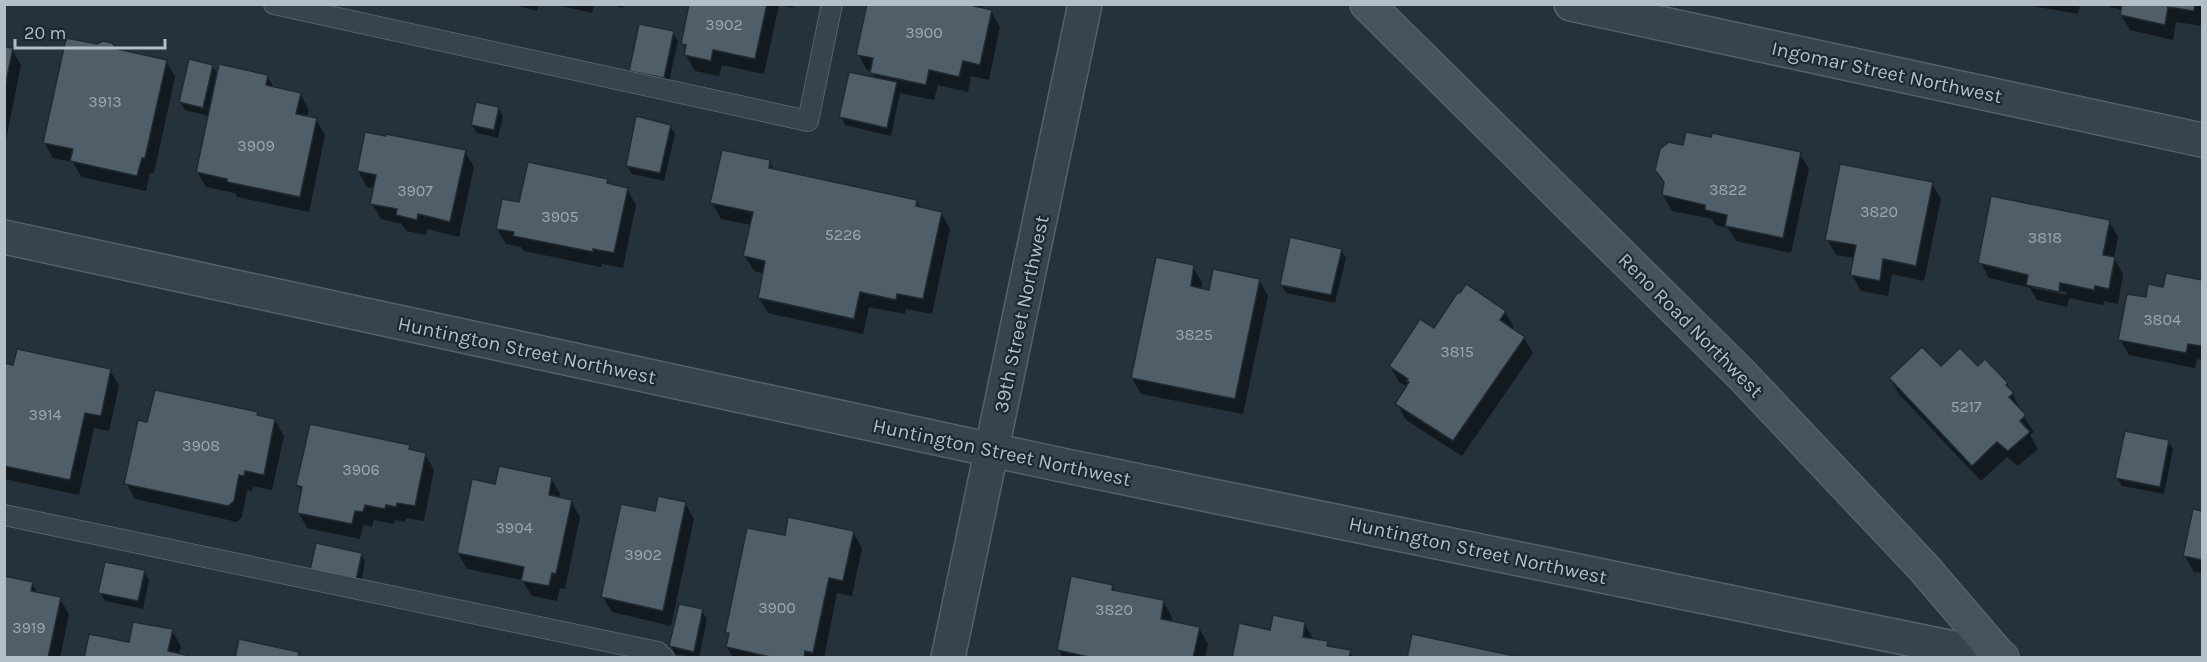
<svg xmlns="http://www.w3.org/2000/svg" width="2207" height="662" font-family="Karla,sans-serif">
<style>
.shadow{fill:#0007;fill-rule:evenodd}
.building{fill:#505e69;stroke:#202a32;stroke-width:1.5}
.lines{fill:none;stroke-linecap:round;stroke-linejoin:round}
.service-casing{stroke:#576169;stroke-width:22}
.minor-casing{stroke:#576169;stroke-width:36}
.secondary-casing{stroke:#576169;stroke-width:36}
.service{stroke:#39434b;stroke-width:20}
.minor{stroke:#39434b;stroke-width:33}
.secondary{stroke:#47525e;stroke-width:33}
.labels{text-anchor:middle;stroke-width:4.5;stroke-linejoin:round;paint-order:stroke}
.number-label{font-size:16px;fill:#9ba6b0}
.street-label{font-size:20px;fill:#b4bec7;stroke:#1e2830}
</style>
<rect width="100%" height="100%" fill="#25313b"/>
<!-- shadow -->
<g class="shadow">
<polygon points="510,4 539,4 537,11"/>
<polygon points="553,4 594,4 592,13"/>
<polygon points="606,4 624,4 623,8"/>
<polygon points="691,4 793,4 793,8 779,5 764,74 722,65 719,76 695,71 686,55 687,51 682,43"/>
<polygon points="868,4 982,4 985,10 991,11 1000,27 989,80 971,76 968,92 938,85 934,100 900,93 891,136 845,125 841,117 875,79 871,71 867,70 858,54"/>
<polygon points="2021,4 2080,4 2078,14"/>
<polygon points="2108,4 2202,4 2202,26 2176,22 2173,40 2130,30 2121,15 2122,10 2110,7"/>
<polygon points="673,33 678,41 668,86 635,79 630,70"/>
<polygon points="4,48 12,50 21,65 4,150"/>
<polygon points="117,50 166,61 175,77 154,173 150,173 146,191 81,177 73,162 53,158 44,142"/>
<polygon points="212,66 218,76 267,76 274,88 300,94 309,110 307,117 316,119 325,135 309,212 237,197 235,193 206,187 197,172 209,116 185,110 180,102"/>
<polygon points="498,108 503,116 498,138 477,133 472,125"/>
<polygon points="670,126 675,134 664,181 632,174 627,166"/>
<polygon points="1684,147 1800,154 1809,169 1791,253 1736,241 1728,228 1715,225 1712,219 1672,211 1663,195 1665,185 1657,170"/>
<polygon points="465,152 474,167 459,237 427,229 426,235 406,231 402,224 381,219 372,204 375,188 367,187 358,171"/>
<polygon points="769,161 775,171 916,201 921,209 941,213 950,229 932,314 906,309 905,314 869,307 863,334 768,313 759,298 764,274 754,271 745,256 751,225 721,219 712,203"/>
<polygon points="607,180 609,185 627,189 636,205 623,268 602,264 601,267 524,251 521,247 506,244 497,229 520,204"/>
<polygon points="1932,183 1941,199 1924,281 1892,274 1888,296 1861,291 1852,275 1855,258 1836,255 1827,239"/>
<path d="M2109,221l9,16 -4,21 9,16 -5,30 -14,-3 -1,4 -34,-7 -2,9 -30,-7 -7,-12 -41,-10 -9,-16zM2033,285l34,7 -1,3 -33,-7z"/>
<polygon points="1341,250 1346,258 1335,303 1286,293 1282,285"/>
<polygon points="1193,267 1202,283 1201,290 1210,292 1259,280 1268,296 1243,414 1141,394 1132,378"/>
<polygon points="2167,275 2202,282 2202,360 2197,359 2195,368 2129,355 2120,340 2147,299 2164,288"/>
<polygon points="1505,312 1514,327 1512,330 1524,338 1533,353 1462,456 1406,420 1397,404 1408,387 1399,382 1390,366 1435,330"/>
<polygon points="4,365 110,370 119,386 109,431 94,428 79,495 4,479"/>
<polygon points="1941,368 1978,368 2007,384 2021,410 2020,411 2034,432 2030,435 2038,449 2018,466 2007,457 1981,481 1899,394 1890,379"/>
<polygon points="257,413 259,417 275,420 284,436 272,490 253,486 252,491 247,490 242,517 237,522 135,499 126,483 148,423"/>
<polygon points="2168,441 2173,449 2164,494 2122,486 2117,478"/>
<polygon points="409,447 412,451 425,454 434,470 424,521 406,518 405,522 395,520 394,524 374,520 372,527 363,525 360,539 307,528 298,512 302,493 298,485"/>
<polygon points="551,478 560,494 559,499 571,501 580,517 565,589 560,588 557,601 532,596 522,580 467,569 458,553 496,485"/>
<polygon points="685,503 694,519 671,626 612,612 603,597 656,513"/>
<polygon points="2194,511 2202,513 2202,573 2194,572 2185,556"/>
<polygon points="853,532 862,548 852,596 837,593 824,658 733,658 727,647 729,636 727,632 786,537"/>
<polygon points="317,545 361,554 365,562 360,588"/>
<polygon points="144,571 149,580 143,609 105,601 100,593"/>
<polygon points="32,583 38,594 60,599 69,614 60,658 4,658"/>
<polygon points="1112,586 1116,593 1163,601 1172,617 1171,623 1199,628 1208,644 1205,658 1063,658 1059,650"/>
<polygon points="702,611 707,619 699,658 675,654 671,646"/>
<polygon points="1304,623 1313,639 1327,643 1330,648 1350,652 1353,658 1234,658 1272,632"/>
<polygon points="172,631 181,646 179,655 130,644"/>
</g>
<!-- building -->
<g class="building">
<polygon points="689,4 767,4 755,59 713,50 711,61 684,55 686,45 681,44"/>
<polygon points="867,4 975,4 974,6 992,10 980,65 963,61 959,77 929,70 926,85 870,73 873,58 856,55"/>
<polygon points="2122,4 2195,4 2194,11 2168,7 2165,25 2120,15"/>
<polygon points="639,24 674,31 664,78 629,71"/>
<polygon points="66,38 97,44 103,41 112,43 118,49 167,60 145,158 142,158 137,176 70,161 73,149 43,143"/>
<polygon points="4,47 13,48 4,92"/>
<polygon points="189,59 213,65 203,108 179,102"/>
<polygon points="219,64 268,75 266,85 301,93 296,114 317,118 300,197 227,182 227,179 196,172"/>
<polygon points="849,72 897,82 887,128 839,117"/>
<polygon points="476,102 499,107 494,130 471,125"/>
<polygon points="636,116 671,125 660,173 626,166"/>
<polygon points="365,132 386,136 386,134 466,150 450,222 418,214 417,220 396,215 397,209 370,204 376,175 357,171"/>
<polygon points="1686,132 1711,137 1712,133 1801,152 1783,238 1725,226 1727,215 1705,210 1705,205 1662,195 1664,182 1655,170 1660,149 1669,142 1683,145"/>
<polygon points="722,150 770,160 769,168 917,200 916,206 942,212 923,299 897,294 896,300 860,292 854,319 758,298 765,261 743,256 753,212 710,203"/>
<polygon points="528,162 608,179 607,183 628,188 614,253 593,249 593,252 513,236 514,232 496,229 502,199 519,202"/>
<polygon points="1840,164 1933,182 1916,266 1883,259 1880,281 1850,275 1856,245 1825,240"/>
<polygon points="1991,196 2110,220 2103,255 2115,257 2109,289 2095,286 2094,290 2060,283 2059,292 2026,285 2028,275 1978,263"/>
<polygon points="1290,237 1342,249 1331,295 1280,285"/>
<polygon points="1156,257 1194,265 1191,286 1209,290 1213,269 1260,279 1235,399 1131,378"/>
<polygon points="2166,273 2202,280 2202,346 2188,344 2186,353 2118,340 2127,294 2146,297 2148,284 2163,287"/>
<polygon points="1466,284 1506,311 1500,320 1525,337 1453,441 1395,404 1409,382 1406,381 1408,379 1389,366 1420,319 1434,328 1458,292 1460,293"/>
<polygon points="1922,347 1941,366 1960,348 1978,366 1985,359 2008,383 2006,385 2014,393 2009,397 2026,415 2020,421 2030,432 2008,451 1997,442 1972,466 1889,378"/>
<polygon points="17,349 111,369 101,416 85,413 70,480 4,466 4,363 13,365"/>
<polygon points="155,390 258,412 257,415 275,419 264,475 245,471 244,476 239,475 234,501 228,506 124,484 138,420 147,422"/>
<polygon points="310,424 410,445 409,449 426,453 415,506 397,503 396,507 386,505 385,509 365,505 363,512 355,511 352,524 297,513 302,487 296,485"/>
<polygon points="2125,431 2169,440 2160,487 2115,478"/>
<polygon points="499,466 552,477 549,495 572,500 556,574 552,573 549,586 521,581 524,567 457,553 472,479 495,484"/>
<polygon points="658,496 686,502 663,611 601,597 621,504 655,511"/>
<polygon points="2193,509 2202,511 2202,560 2183,556"/>
<polygon points="788,517 854,531 843,581 829,578 813,653 805,651 804,658 775,658 726,647 729,633 725,633 747,528 785,535"/>
<polygon points="316,543 362,553 356,580 310,570"/>
<polygon points="105,562 145,570 138,601 98,593"/>
<polygon points="4,576 33,582 31,591 61,597 48,658 4,658"/>
<polygon points="1071,576 1113,585 1112,590 1164,600 1161,619 1200,627 1193,658 1093,658 1057,650"/>
<polygon points="679,604 703,609 694,652 669,646"/>
<polygon points="1273,615 1305,622 1303,637 1328,641 1327,646 1351,650 1349,658 1232,658 1239,623 1270,630"/>
<polygon points="133,622 173,629 168,651 190,656 190,658 84,658 89,634 129,642"/>
<polygon points="1412,634 1524,658 1407,658"/>
<polygon points="239,639 299,652 298,658 235,658"/>
</g>
<g class="lines">
<defs>
<g id="service">
<polyline points="274,4 808,121 832,4"/>
<polyline points="4,515 658,652 664,658"/>
</g>
<g id="minor">
<polyline points="1571,4 2202,140"/>
<polyline points="4,237 1057,464 2002,658"/>
<polyline points="948,658 1085,4"/>
</g>
<polyline id="secondary" points="1367,4 1741,374 1923,567 2001,658"/>
</defs>
<!-- service casing -->
<use href="#service" class="service-casing"/>
<!-- minor casing -->
<use href="#minor" class="minor-casing"/>
<!-- secondary casing -->
<use href="#secondary" class="secondary-casing"/>
<!-- service -->
<use href="#service" class="service"/>
<!-- minor -->
<use href="#minor" class="minor"/>
<!-- secondary -->
<use href="#secondary" class="secondary"/>
</g>
<g class="labels">
<!-- number labels -->
<g class="number-label">
<text x="724" y="30">3902</text>
<text x="924" y="38">3900</text>
<text x="105" y="107">3913</text>
<text x="256" y="151">3909</text>
<text x="1728" y="195">3822</text>
<text x="415" y="196">3907</text>
<text x="1879" y="217">3820</text>
<text x="560" y="222">3905</text>
<text x="843" y="240">5226</text>
<text x="2045" y="243">3818</text>
<text x="2162" y="325">3804</text>
<text x="1194" y="340">3825</text>
<text x="1457" y="357">3815</text>
<text x="1966" y="412">5217</text>
<text x="45" y="420">3914</text>
<text x="201" y="451">3908</text>
<text x="361" y="475">3906</text>
<text x="514" y="533">3904</text>
<text x="643" y="560">3902</text>
<text x="777" y="613">3900</text>
<text x="1114" y="615">3820</text>
<text x="29" y="633">3919</text>
</g>
<!-- street labels -->
<g class="street-label">
<text transform="translate(1887 72) rotate(12)" y="7">Ingomar Street Northwest</text>
<text transform="translate(1021 314) rotate(-78)" y="7">39th Street Northwest</text>
<text transform="translate(1691 325) rotate(45)" y="7">Reno Road Northwest</text>
<text transform="translate(527 350) rotate(12)" y="7">Huntington Street Northwest</text>
<text transform="translate(1002 452) rotate(12)" y="7">Huntington Street Northwest</text>
<text transform="translate(1478 550) rotate(12)" y="7">Huntington Street Northwest</text>
</g>
</g>
<!-- border -->
<rect width="2207" height="662" fill="none" stroke="#b4bec7" stroke-width="12"/>
<!-- scale -->
<path d="M15 39v9h150v-9" fill="none" stroke="#b4bec7" stroke-width="3"/>
<text x="24" y="39" font-size="18" fill="#b4bec7" stroke="#1e2830" stroke-width="4.5" paint-order="stroke">20 m</text>
</svg>
